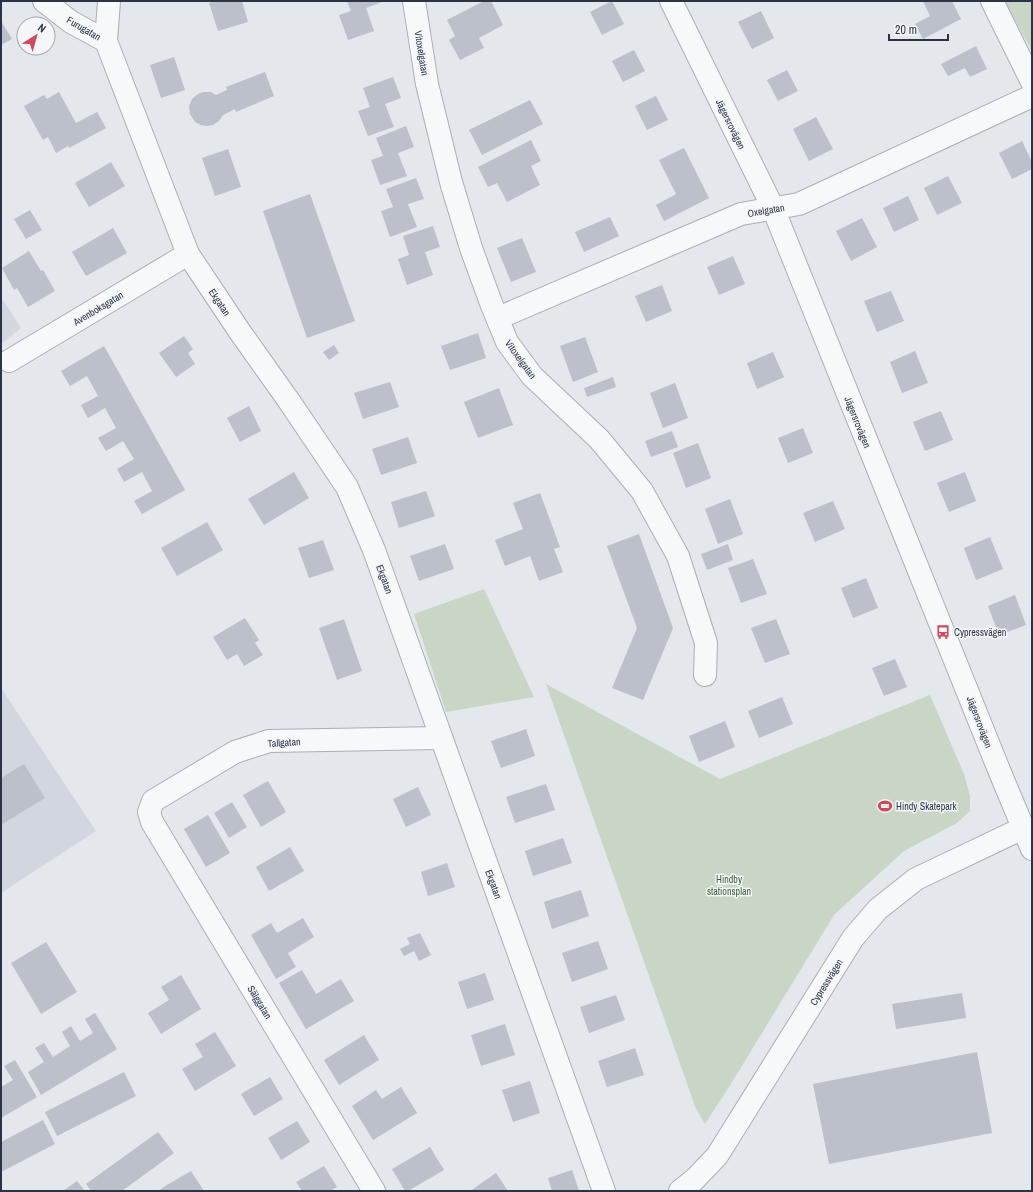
<svg xmlns="http://www.w3.org/2000/svg" width="1033" height="1192" font-family="'Archivo Narrow',sans-serif">
<style>
.built{fill:#d2d6de}
.green{fill:#c9d6c5}
.building{fill:#bbc0ca}
.lines{fill:none;stroke-linecap:round;stroke-linejoin:round}
.minor-casing{stroke:#a9aeb7;stroke-width:24}
.minor{stroke:#f7f8fa;stroke-width:22}
.labels{text-anchor:middle;stroke-width:3;stroke-linejoin:round;paint-order:stroke}
.street-label{font-size:10px;fill:#2b3445;stroke:#f4f6f9}
.poi-label{font-size:10px;fill:#2b3445;stroke:#f4f6f9;text-anchor:start}
.park-label{font-size:10px;fill:#3f6138;stroke:#f4f6f9}
</style>
<rect width="100%" height="100%" fill="#e4e7ec"/>
<!-- built -->
<g class="built">
<polygon points="1,297 21,328 1,344"/>
<polygon points="1,688 96,831 1,893"/>
</g>
<!-- green -->
<g class="green">
<polygon points="1004,1 1032,1 1032,51"/>
<polygon points="484,589 534,697 446,712 414,614"/>
<polygon points="546,684 720,779 930,695 964,774 970,796 970,811 957,823 904,851 834,915 729,1087 705,1124 696,1109"/>
</g>
<!-- building -->
<g class="building">
<polygon points="216,1 242,1 248,22 218,31 209,3"/>
<polygon points="347,1 381,1 382,2 366,8 374,31 348,40 339,15 351,11"/>
<polygon points="484,1 491,1 503,25 479,38 484,48 460,60 449,40 455,36 447,20"/>
<polygon points="612,1 624,24 602,35 590,12"/>
<polygon points="923,1 952,1 961,19 923,39 915,24 930,16"/>
<polygon points="761,11 774,38 752,49 738,22"/>
<polygon points="1,21 12,39 1,45"/>
<polygon points="976,46 987,69 970,77 965,68 948,76 941,64"/>
<polygon points="634,50 645,71 623,82 612,61"/>
<polygon points="174,57 185,90 161,98 150,65"/>
<polygon points="787,70 798,91 778,101 767,80"/>
<polygon points="265,72 274,96 236,112 235,109 223,115 219,121 213,125 207,126 201,125 195,122 190,114 189,106 192,99 198,94 204,92 211,92 216,95 227,90 226,87"/>
<polygon points="393,77 401,98 385,104 394,127 368,136 358,111 370,107 363,88"/>
<polygon points="59,92 76,123 97,112 106,128 69,148 68,146 56,153 48,137 43,140 24,106 44,95 47,99"/>
<polygon points="656,96 668,120 647,130 635,106"/>
<polygon points="530,100 543,124 482,155 469,130"/>
<polygon points="816,117 833,149 809,161 793,129"/>
<polygon points="406,126 414,147 398,153 407,176 380,185 371,160 383,156 376,138"/>
<polygon points="531,140 541,161 531,166 540,185 507,202 497,183 488,187 478,167"/>
<polygon points="1022,141 1032,162 1032,169 1012,179 999,153"/>
<polygon points="684,148 709,198 664,221 656,205 676,194 659,160"/>
<polygon points="228,149 241,187 215,196 202,158"/>
<polygon points="111,162 125,186 89,207 75,183"/>
<polygon points="948,176 962,203 937,215 924,188"/>
<polygon points="416,178 424,199 408,204 417,227 390,237 381,211 393,207 386,189"/>
<polygon points="310,194 355,321 307,338 263,211"/>
<polygon points="908,196 919,220 894,232 883,208"/>
<polygon points="30,210 42,230 26,239 14,219"/>
<polygon points="610,217 619,236 584,252 575,232"/>
<polygon points="862,218 877,247 851,261 836,231"/>
<polygon points="433,226 440,247 425,252 433,275 407,285 398,259 409,255 403,236"/>
<polygon points="113,228 127,253 86,276 72,252"/>
<polygon points="522,238 536,272 511,282 497,248"/>
<polygon points="29,251 41,271 43,270 55,291 28,307 17,288 14,290 2,268"/>
<polygon points="733,256 745,284 719,295 707,267"/>
<polygon points="662,285 672,311 646,322 635,296"/>
<polygon points="891,291 904,321 877,332 864,301"/>
<polygon points="478,333 486,358 450,370 441,346"/>
<polygon points="184,336 193,349 188,353 195,364 176,377 159,353"/>
<polygon points="585,337 598,372 573,382 560,346"/>
<polygon points="334,345 339,353 329,360 323,352"/>
<polygon points="104,346 185,490 142,514 134,501 152,491 142,472 124,482 117,469 134,459 123,441 106,451 98,438 116,428 105,408 88,418 81,405 98,396 87,376 70,386 61,371"/>
<polygon points="915,351 928,383 902,393 890,362"/>
<polygon points="773,352 784,377 757,389 747,363"/>
<polygon points="613,377 616,387 587,397 584,388"/>
<polygon points="390,382 399,407 363,419 354,393"/>
<polygon points="675,383 688,418 663,428 650,393"/>
<polygon points="499,388 513,425 478,438 464,402"/>
<polygon points="249,406 261,431 240,442 227,418"/>
<polygon points="941,411 953,440 925,451 913,422"/>
<polygon points="803,428 813,453 788,463 778,438"/>
<polygon points="672,431 678,447 651,457 645,441"/>
<polygon points="408,437 417,463 381,475 372,449"/>
<polygon points="698,443 711,478 686,488 673,453"/>
<polygon points="294,472 309,498 264,525 248,499"/>
<polygon points="965,472 976,501 949,512 937,483"/>
<polygon points="426,491 435,516 399,528 391,502"/>
<polygon points="540,493 560,547 554,549 563,572 539,581 530,556 505,566 495,540 523,529 513,503"/>
<polygon points="730,499 743,534 718,544 705,509"/>
<polygon points="833,501 845,529 815,542 803,513"/>
<polygon points="207,522 223,550 177,576 161,548"/>
<polygon points="639,534 673,628 643,700 612,688 637,628 607,546"/>
<polygon points="990,537 1003,569 976,580 964,548"/>
<polygon points="323,540 334,570 309,578 298,548"/>
<polygon points="445,544 454,569 419,581 410,556"/>
<polygon points="728,544 733,560 707,570 701,554"/>
<polygon points="753,559 767,594 741,603 728,568"/>
<polygon points="866,578 878,608 853,618 841,588"/>
<polygon points="1015,595 1026,625 999,635 988,606"/>
<polygon points="245,618 259,640 255,643 263,655 244,666 237,654 227,660 213,637"/>
<polygon points="344,619 362,671 337,680 319,628"/>
<polygon points="776,619 790,654 765,663 751,628"/>
<polygon points="895,659 907,687 884,696 872,668"/>
<polygon points="782,697 793,724 759,738 748,711"/>
<polygon points="725,721 735,747 699,762 689,736"/>
<polygon points="526,729 535,756 501,768 491,741"/>
<polygon points="24,764 45,798 1,825 1,778"/>
<polygon points="268,781 286,812 261,827 243,795"/>
<polygon points="546,784 555,810 515,823 506,797"/>
<polygon points="418,787 431,815 406,827 393,799"/>
<polygon points="232,802 247,827 229,838 214,813"/>
<polygon points="208,815 230,853 206,867 184,829"/>
<polygon points="563,838 572,863 533,876 525,851"/>
<polygon points="290,847 304,871 269,891 256,867"/>
<polygon points="447,863 455,887 428,896 421,872"/>
<polygon points="581,890 589,916 552,929 544,902"/>
<polygon points="303,918 314,937 288,953 296,967 276,979 251,935 271,923 277,933"/>
<polygon points="420,933 431,955 419,961 414,951 404,956 400,949 410,944 407,938"/>
<polygon points="598,941 608,969 572,982 562,953"/>
<polygon points="46,942 77,992 41,1014 11,963"/>
<polygon points="302,970 316,994 341,979 354,1001 306,1029 279,983"/>
<polygon points="485,973 494,1000 467,1009 458,982"/>
<polygon points="181,975 201,1009 161,1034 148,1013 169,1000 161,987"/>
<polygon points="962,993 966,1018 896,1029 892,1004"/>
<polygon points="616,995 625,1020 589,1033 580,1007"/>
<polygon points="95,1013 117,1049 41,1095 28,1072 44,1062 35,1048 44,1043 53,1057 70,1046 62,1032 71,1026 80,1041 93,1033 85,1019"/>
<polygon points="505,1024 515,1055 481,1066 471,1035"/>
<polygon points="215,1032 236,1066 195,1091 182,1069 203,1057 195,1044"/>
<polygon points="364,1035 379,1060 339,1085 324,1060"/>
<polygon points="635,1048 644,1075 607,1087 598,1061"/>
<polygon points="977,1052 992,1133 829,1164 813,1084"/>
<polygon points="15,1060 37,1097 1,1118 1,1087 13,1080 4,1066"/>
<polygon points="124,1072 136,1096 57,1136 45,1112"/>
<polygon points="270,1077 283,1099 254,1116 241,1094"/>
<polygon points="530,1081 540,1113 513,1122 502,1090"/>
<polygon points="401,1087 417,1113 373,1140 352,1106 376,1090 382,1099"/>
<polygon points="43,1120 55,1144 1,1172 1,1142"/>
<polygon points="297,1121 310,1142 281,1160 268,1138"/>
<polygon points="158,1132 174,1153 122,1191 91,1191 86,1184"/>
<polygon points="430,1147 444,1170 408,1191 405,1191 392,1169"/>
<polygon points="324,1166 337,1187 330,1191 302,1191 296,1182"/>
<polygon points="572,1170 579,1191 552,1191 548,1178"/>
<polygon points="191,1171 204,1191 158,1191 167,1185"/>
<polygon points="496,1173 508,1191 470,1191"/>
<polygon points="77,1181 85,1191 63,1191"/>
</g>
<g class="lines">
<defs>
<g id="minor">
<polyline points="44,1 71,22 106,41"/>
<polyline points="109,1 106,41 188,254 240,332 289,401 347,487 374,550 604,1191"/>
<polyline points="414,1 427,84 451,182 471,248 491,303 507,342 532,376 599,439 642,491 678,556 706,643 705,675"/>
<polyline points="671,1 773,208 999,770 1032,849"/>
<polyline points="992,1 1032,82"/>
<polyline points="498,318 741,214 799,204 1032,96"/>
<polyline points="9,361 188,254"/>
<polyline points="374,1191 152,822 149,812 153,801 235,752 269,741 441,738"/>
<polyline points="680,1191 694,1180 717,1156 853,938 878,909 916,879 1023,828"/>
</g>
</defs>
<!-- minor casing -->
<use href="#minor" class="minor-casing"/>
<!-- minor -->
<use href="#minor" class="minor"/>
</g>
<!-- icons -->
<defs>
<symbol id="bus-bare" viewBox="-9 -9 18 18"><path d="M-5-6H5V4H4V6H2V4H-2V6H-4V4H-5ZM-3.5-4V0h7V-4ZM-3.5 1.2v1.5H-2V1.2ZM2 1.2v1.5H3.5V1.2Z" fill="#d1495b" stroke="#f4f6f9" stroke-width="2.5" paint-order="stroke"/></symbol>
<symbol id="stadium-bare" viewBox="-9 -9 18 18"><path d="M0-5a6.5 5 0 1 0 0 10a6.5 5 0 1 0 0-10ZM-3.5-1.8h7v3.6h-7Z" fill="#d1495b" stroke="#f4f6f9" stroke-width="2.5" paint-order="stroke"/></symbol>
</defs>
<g fill-rule="evenodd">
<use href="#bus-bare" x="933" y="622" width="20" height="20"/>
<use href="#stadium-bare" x="875" y="796" width="20" height="20"/>
</g>
<g class="labels">
<!-- street labels -->
<g class="street-label">
<text transform="translate(84 28) rotate(30)" y="4">Furugatan</text>
<text transform="translate(422 53) rotate(81)" y="4">Vitoxelgatan</text>
<text transform="translate(731 124) rotate(64)" y="4">Jägersrovägen</text>
<text transform="translate(766 210) rotate(-10)" y="4">Oxelgatan</text>
<text transform="translate(220 302) rotate(56)" y="4">Ekgatan</text>
<text transform="translate(98 308) rotate(-31)" y="4">Avenboksgatan</text>
<text transform="translate(521 359) rotate(54)" y="4">Vitoxelgatan</text>
<text transform="translate(858 422) rotate(68)" y="4">Jägersrovägen</text>
<text transform="translate(385 579) rotate(70)" y="4">Ekgatan</text>
<text transform="translate(980 722) rotate(69)" y="4">Jägersrovägen</text>
<text transform="translate(284 742) rotate(-4)" y="4">Tallgatan</text>
<text transform="translate(494 884) rotate(70)" y="4">Ekgatan</text>
<text transform="translate(826 982) rotate(-58)" y="4">Cypressvägen</text>
<text transform="translate(260 1002) rotate(59)" y="4">Sälggatan</text>
</g>
<!-- poi labels -->
<g class="poi-label">
<text x="954" y="636">Cypressvägen</text>
<text x="896" y="810">Hindy Skatepark</text>
</g>
<!-- park labels -->
<g class="park-label">
<text x="729" y="883">Hindby<tspan x="729" dy="12">stationsplan</tspan></text>
</g>
</g>
<!-- border -->
<rect width="1033" height="1192" fill="none" stroke="#2b3445" stroke-width="4"/>
<!-- north arrow -->
<g transform="translate(36 36) rotate(37)"><circle r="19" fill="#f4f6f9" stroke="#a4a8b1"/>
<path d="M0-3L7 15L0 10L-7 15Z" fill="#d1495b"/>
<text y="-6" font-size="11" font-weight="bold" text-anchor="middle" fill="#2b3445">N</text>
</g>
<!-- scale -->
<path d="M889 34v6h59v-6" fill="none" stroke="#2b3445" stroke-width="2"/>
<text x="895" y="34" font-size="12" fill="#2b3445" stroke="#f4f6f9" stroke-width="3" paint-order="stroke">20 m</text>
</svg>
